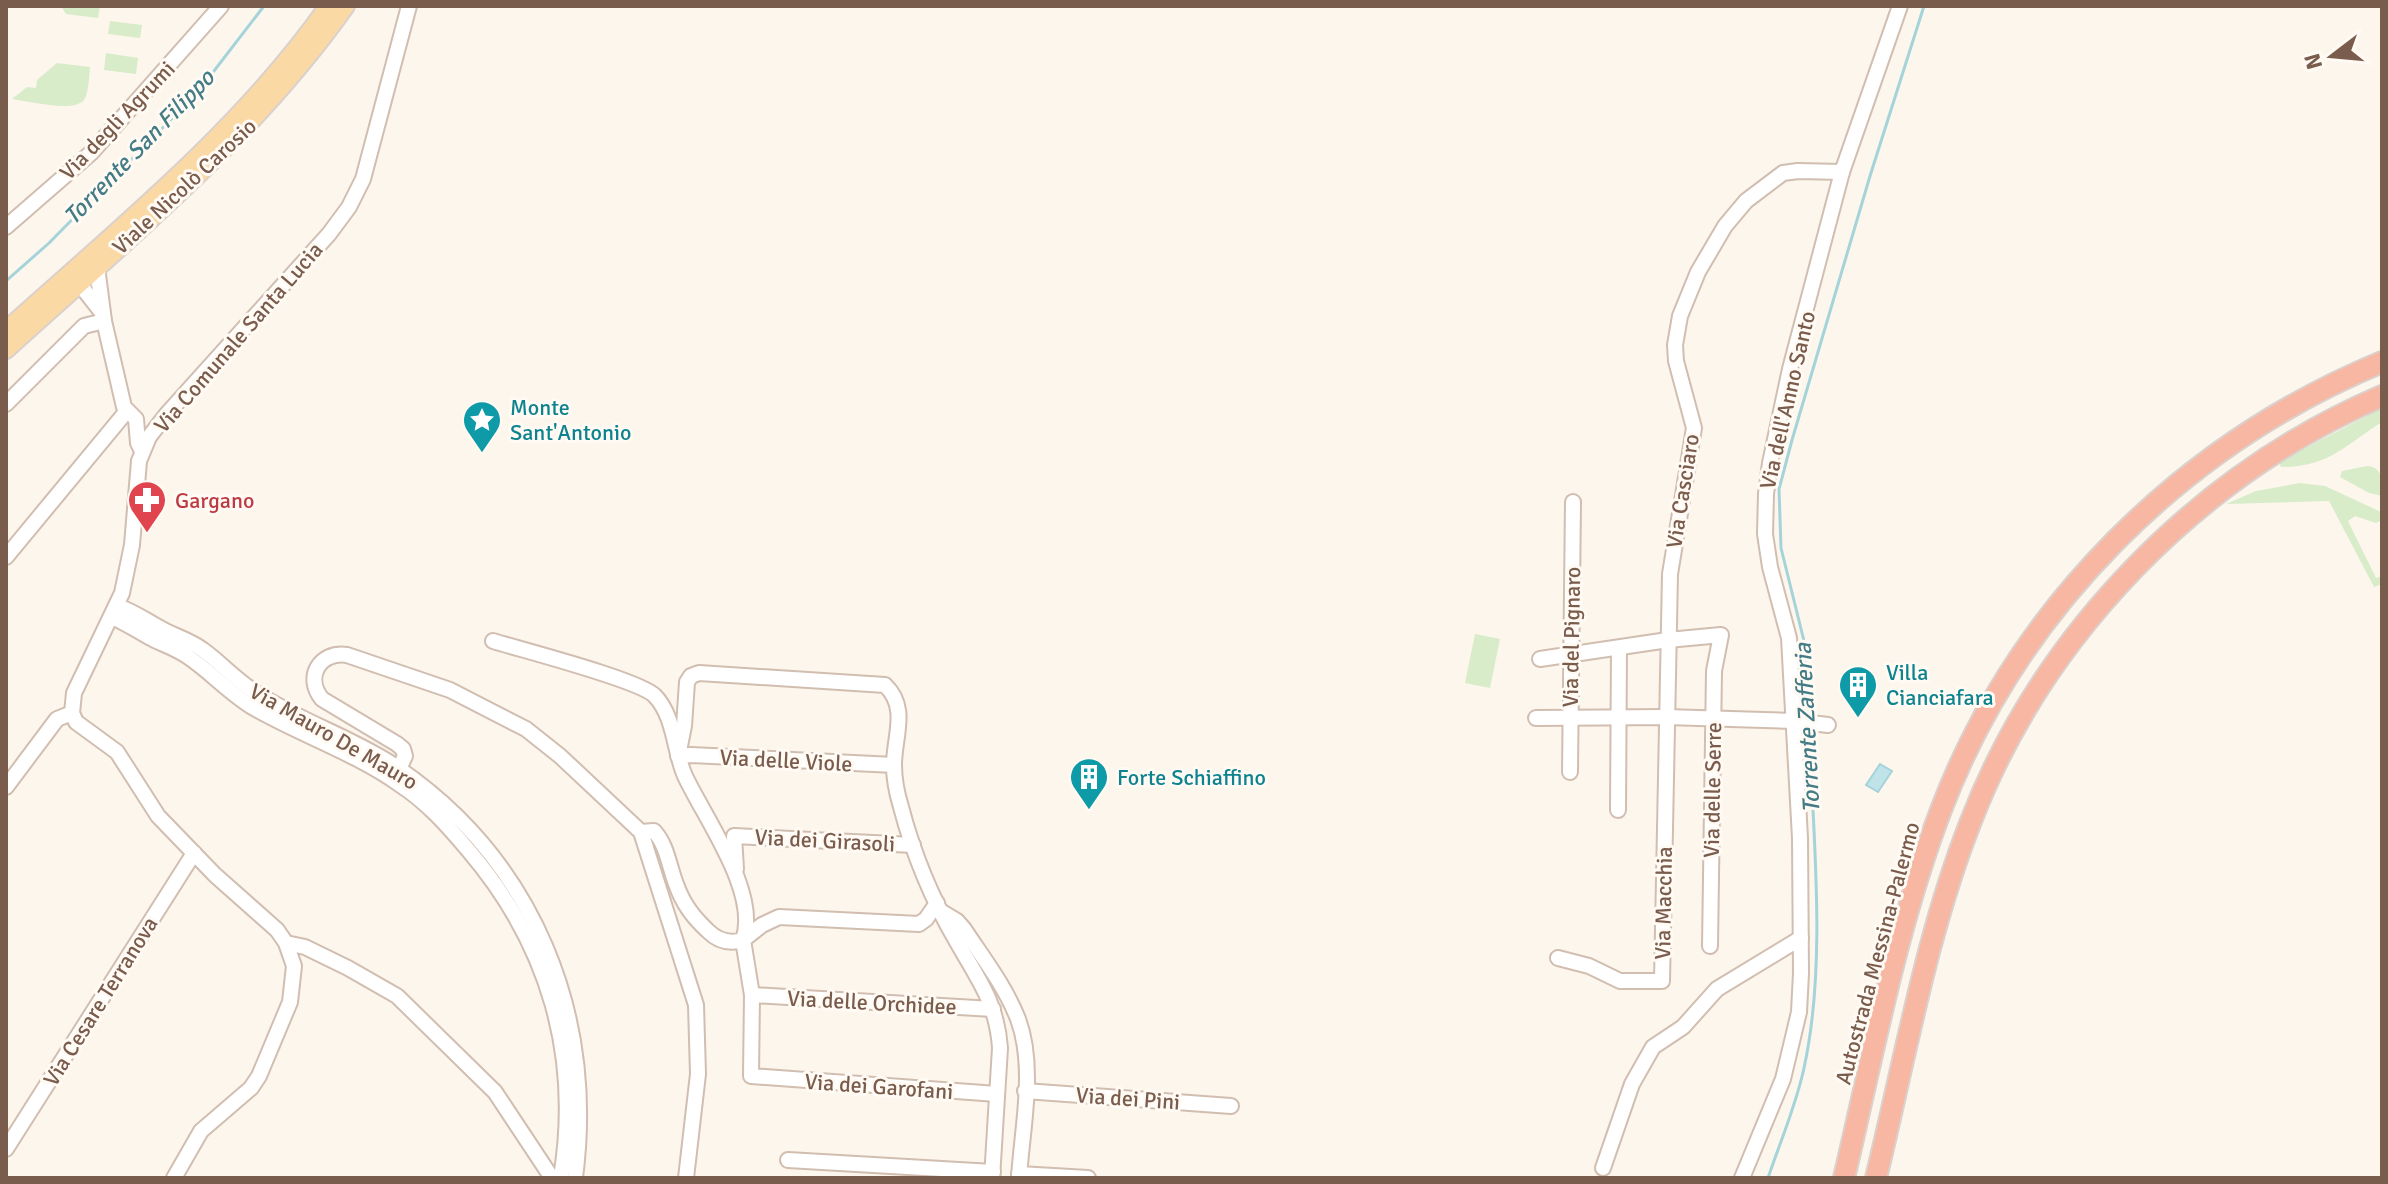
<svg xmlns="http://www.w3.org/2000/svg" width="2388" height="1184" font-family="Signika,sans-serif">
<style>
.green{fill:#d8ecc9}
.water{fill:#bfe3e8;stroke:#a5d3da;stroke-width:2}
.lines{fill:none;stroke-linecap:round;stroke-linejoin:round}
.stream{stroke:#a5d3da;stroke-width:3}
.minor-casing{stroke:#d1beb0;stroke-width:18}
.major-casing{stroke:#dad1cd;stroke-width:20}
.highway-casing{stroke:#dad1cd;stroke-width:24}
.minor{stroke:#fff;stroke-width:14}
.major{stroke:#fbd9a5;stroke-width:16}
.highway{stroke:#f7b7a3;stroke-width:20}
.labels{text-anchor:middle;stroke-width:6;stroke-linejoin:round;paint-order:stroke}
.street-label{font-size:22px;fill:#7a5c4d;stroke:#fffaf3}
.culture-label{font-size:22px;fill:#0d838f;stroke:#fffaf3;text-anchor:start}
.health-label{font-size:22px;fill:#be3a42;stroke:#fffaf3;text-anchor:start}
.water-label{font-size:24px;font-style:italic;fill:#437c86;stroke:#fffaf3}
</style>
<rect width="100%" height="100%" fill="#fdf6ec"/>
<!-- green -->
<g class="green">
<polygon points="61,6 100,6 98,18 66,14"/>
<polygon points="110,21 142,25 140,38 108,34"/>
<polygon points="106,53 138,58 136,74 104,70"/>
<path d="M57,63l33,4c-1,10 -1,25 -6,33 -10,13 -56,1 -72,-1l15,-12 9,1 1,-8z"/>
<path d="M2382,408v14c-38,24 -53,45 -101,45l-2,-5z"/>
<path d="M2367,466c17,1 15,17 15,30l-13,-3 -29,-16 2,-6z"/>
<polygon points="2300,483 2325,486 2381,512 2382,520 2376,523 2355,516 2348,521 2376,578 2382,576 2382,584 2374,587 2329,501 2226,504 2256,491"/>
<polygon points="1475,634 1500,639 1490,688 1465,683"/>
</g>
<!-- water -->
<polygon class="water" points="1880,764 1892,771 1878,792 1866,785"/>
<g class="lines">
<!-- stream -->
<g class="stream">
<polyline points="6,281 49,243 197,93 264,6"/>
<polyline points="1809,717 1804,641 1781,548 1779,489 1792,440 1870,176 1924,6"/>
<path d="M1768,1178c12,-36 28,-72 36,-110 23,-105 9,-232 5,-340"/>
</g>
<defs>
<g id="minor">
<polyline points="6,227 91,153 221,6"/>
<polyline points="97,267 104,321 124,407 136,419 138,443 142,451"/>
<polyline points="74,277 103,314"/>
<polyline points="6,404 84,326 104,321"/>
<polyline points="6,557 126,412"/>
<path d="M117,606c16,5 28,14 43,22 14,8 30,12 43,22 18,13 33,30 52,42 44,29 96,45 140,74 139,94 201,248 180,412"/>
<path d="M112,617c14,6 24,13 37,20 13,7 26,11 38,19 24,16 42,37 67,52 47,27 101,45 145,76 28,18 49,42 70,67 80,94 112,205 92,327"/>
<path d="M493,641c29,9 147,39 162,55 20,21 19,56 30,80 20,43 75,117 58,164 -13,4 -25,1 -35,-9 -15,-14 -25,-27 -32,-47 -7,-18 -9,-39 -22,-53l-13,1"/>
<polyline points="1540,659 1668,640 1721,635 1714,671 1710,946"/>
<polyline points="1536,718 1666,717 1794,721 1828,725"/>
<path d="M894,765l-203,-10 -13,1 6,-30 3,-44 4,-6 8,-3 186,12c24,23 9,51 9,80 0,14 3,29 7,42 12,46 32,94 56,135 21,37 40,61 43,106l-8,130"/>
<path d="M399,769l6,-13 -2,-7 -6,-5 -75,-45c-18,-22 -2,-48 25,-44l103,35 76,39 34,27 81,76 55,173 2,69 -12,104"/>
<polyline points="1570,772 1573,502"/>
<polyline points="6,787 57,719 72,713"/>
<polyline points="1618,810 1619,649"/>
<polyline points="736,869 734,836 913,845"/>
<polyline points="937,903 926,919 919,924 779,917 762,925 743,940 752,995 751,1076 997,1094"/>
<path d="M942,912l15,9 7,8c19,29 41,57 54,90 18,49 4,108 1,159"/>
<polyline points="286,943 305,947 348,968 397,996 495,1092 552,1178"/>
<polyline points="1558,958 1589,966 1620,981 1662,981 1670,574 1694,428 1676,361 1675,345 1680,316 1698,272 1725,226 1746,201 1783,173 1798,171 1842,172"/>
<polyline points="752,995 993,1009"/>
<polyline points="1025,1091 1231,1106"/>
<polyline points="6,1149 194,853"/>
<polyline points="788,1160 993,1172"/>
<polyline points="1603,1168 1632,1084 1653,1047 1683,1027 1717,989 1801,938"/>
<polyline points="1019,1174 1088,1178"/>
<polyline points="174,1178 201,1131 251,1088 259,1076 290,1002 294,966 286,943 277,930 215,875 158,816 117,752 76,722 72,713 74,693 122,593 132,545 139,461 149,437 166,415 329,234 349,207 363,179 409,6"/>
<polyline points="1742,1178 1783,1079 1799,1012 1801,973 1800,838 1789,638 1770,567 1765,534 1766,494 1770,463 1790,369 1842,172 1900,6"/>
</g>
<g id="major">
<path d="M6,330c113,-102 234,-199 322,-324"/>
<path d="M6,350c120,-109 246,-211 340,-344"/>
</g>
<g id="highway">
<path d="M1844,1178c29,-123 52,-250 97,-368 77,-203 241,-365 441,-448"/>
<path d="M1876,1178c29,-119 50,-243 95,-357 72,-187 227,-346 411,-425"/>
</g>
</defs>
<!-- minor casing -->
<use href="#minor" class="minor-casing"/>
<!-- major casing -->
<use href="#major" class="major-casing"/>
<!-- highway casing -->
<use href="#highway" class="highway-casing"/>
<!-- minor -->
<use href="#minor" class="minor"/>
<!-- major -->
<use href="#major" class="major"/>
<!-- highway -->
<use href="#highway" class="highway"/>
</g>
<!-- icons -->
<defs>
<symbol id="sight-pin" viewBox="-11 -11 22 30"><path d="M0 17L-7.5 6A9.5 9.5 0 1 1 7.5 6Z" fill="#0f9aa8" stroke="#fffaf3"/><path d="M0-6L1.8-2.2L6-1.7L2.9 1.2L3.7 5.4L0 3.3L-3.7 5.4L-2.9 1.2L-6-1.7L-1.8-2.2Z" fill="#fff"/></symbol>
<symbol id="pharmacy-pin" viewBox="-11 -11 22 30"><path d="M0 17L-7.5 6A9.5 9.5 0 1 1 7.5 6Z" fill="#e0444e" stroke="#fffaf3"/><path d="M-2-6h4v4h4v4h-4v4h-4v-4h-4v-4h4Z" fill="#fff"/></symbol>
<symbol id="building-pin" viewBox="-11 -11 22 30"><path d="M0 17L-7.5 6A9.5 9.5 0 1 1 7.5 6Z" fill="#0f9aa8" stroke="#fffaf3"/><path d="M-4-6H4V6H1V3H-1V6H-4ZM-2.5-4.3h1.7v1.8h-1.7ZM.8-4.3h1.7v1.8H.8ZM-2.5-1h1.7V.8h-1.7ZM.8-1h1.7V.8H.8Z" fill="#fff"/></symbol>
</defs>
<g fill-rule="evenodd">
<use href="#sight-pin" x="460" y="398" width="44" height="60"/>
<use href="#pharmacy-pin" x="125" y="478" width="44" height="60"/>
<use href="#building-pin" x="1836" y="663" width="44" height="60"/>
<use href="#building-pin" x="1067" y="755" width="44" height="60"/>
</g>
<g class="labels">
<!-- street labels -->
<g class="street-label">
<text transform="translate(117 120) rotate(-46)" y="8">Via degli Agrumi</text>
<text transform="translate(184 186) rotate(-43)" y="8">Viale Nicolò Carosio</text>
<text transform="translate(238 337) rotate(-49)" y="8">Via Comunale Santa Lucia</text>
<text transform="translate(1787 400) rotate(-77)" y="8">Via dell'Anno Santo</text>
<text transform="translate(1682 491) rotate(-81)" y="8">Via Casciaro</text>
<text transform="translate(1571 637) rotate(-89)" y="8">Via del Pignaro</text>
<text transform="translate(334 736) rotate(30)" y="8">Via Mauro De Mauro</text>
<text transform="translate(786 760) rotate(3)" y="8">Via delle Viole</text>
<text transform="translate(1712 790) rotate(-89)" y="8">Via delle Serre</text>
<text transform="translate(825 840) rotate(3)" y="8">Via dei Girasoli</text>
<text transform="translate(1663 903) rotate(-89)" y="8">Via Macchia</text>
<text transform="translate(1877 953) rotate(-75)" y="8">Autostrada Messina-Palermo</text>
<text transform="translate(100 1001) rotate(-58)" y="8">Via Cesare Terranova</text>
<text transform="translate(872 1002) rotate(3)" y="8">Via delle Orchidee</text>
<text transform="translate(879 1086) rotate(4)" y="8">Via dei Garofani</text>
<text transform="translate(1128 1098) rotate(4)" y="8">Via dei Pini</text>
</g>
<!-- culture labels -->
<g class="culture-label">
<text x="510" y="415">Monte<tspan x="510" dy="25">Sant'Antonio</tspan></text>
<text x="1886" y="680">Villa<tspan x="1886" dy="25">Cianciafara</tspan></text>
<text x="1117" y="785">Forte Schiaffino</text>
</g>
<!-- health labels -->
<g class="health-label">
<text x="175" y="508">Gargano</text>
</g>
<!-- water labels -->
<g class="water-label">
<text transform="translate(139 147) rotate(-46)" y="8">Torrente San Filippo</text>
<text transform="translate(1807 728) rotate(-93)" y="8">Torrente Zafferia</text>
</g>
</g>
<!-- border -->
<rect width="2388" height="1184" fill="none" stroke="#7a5c4d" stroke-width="16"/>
<!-- north arrow -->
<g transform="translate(2332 56) rotate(254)" stroke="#fffaf3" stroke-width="6" paint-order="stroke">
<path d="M0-6L14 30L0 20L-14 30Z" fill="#7a5c4d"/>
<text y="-12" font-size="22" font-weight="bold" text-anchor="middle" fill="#7a5c4d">N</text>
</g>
</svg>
